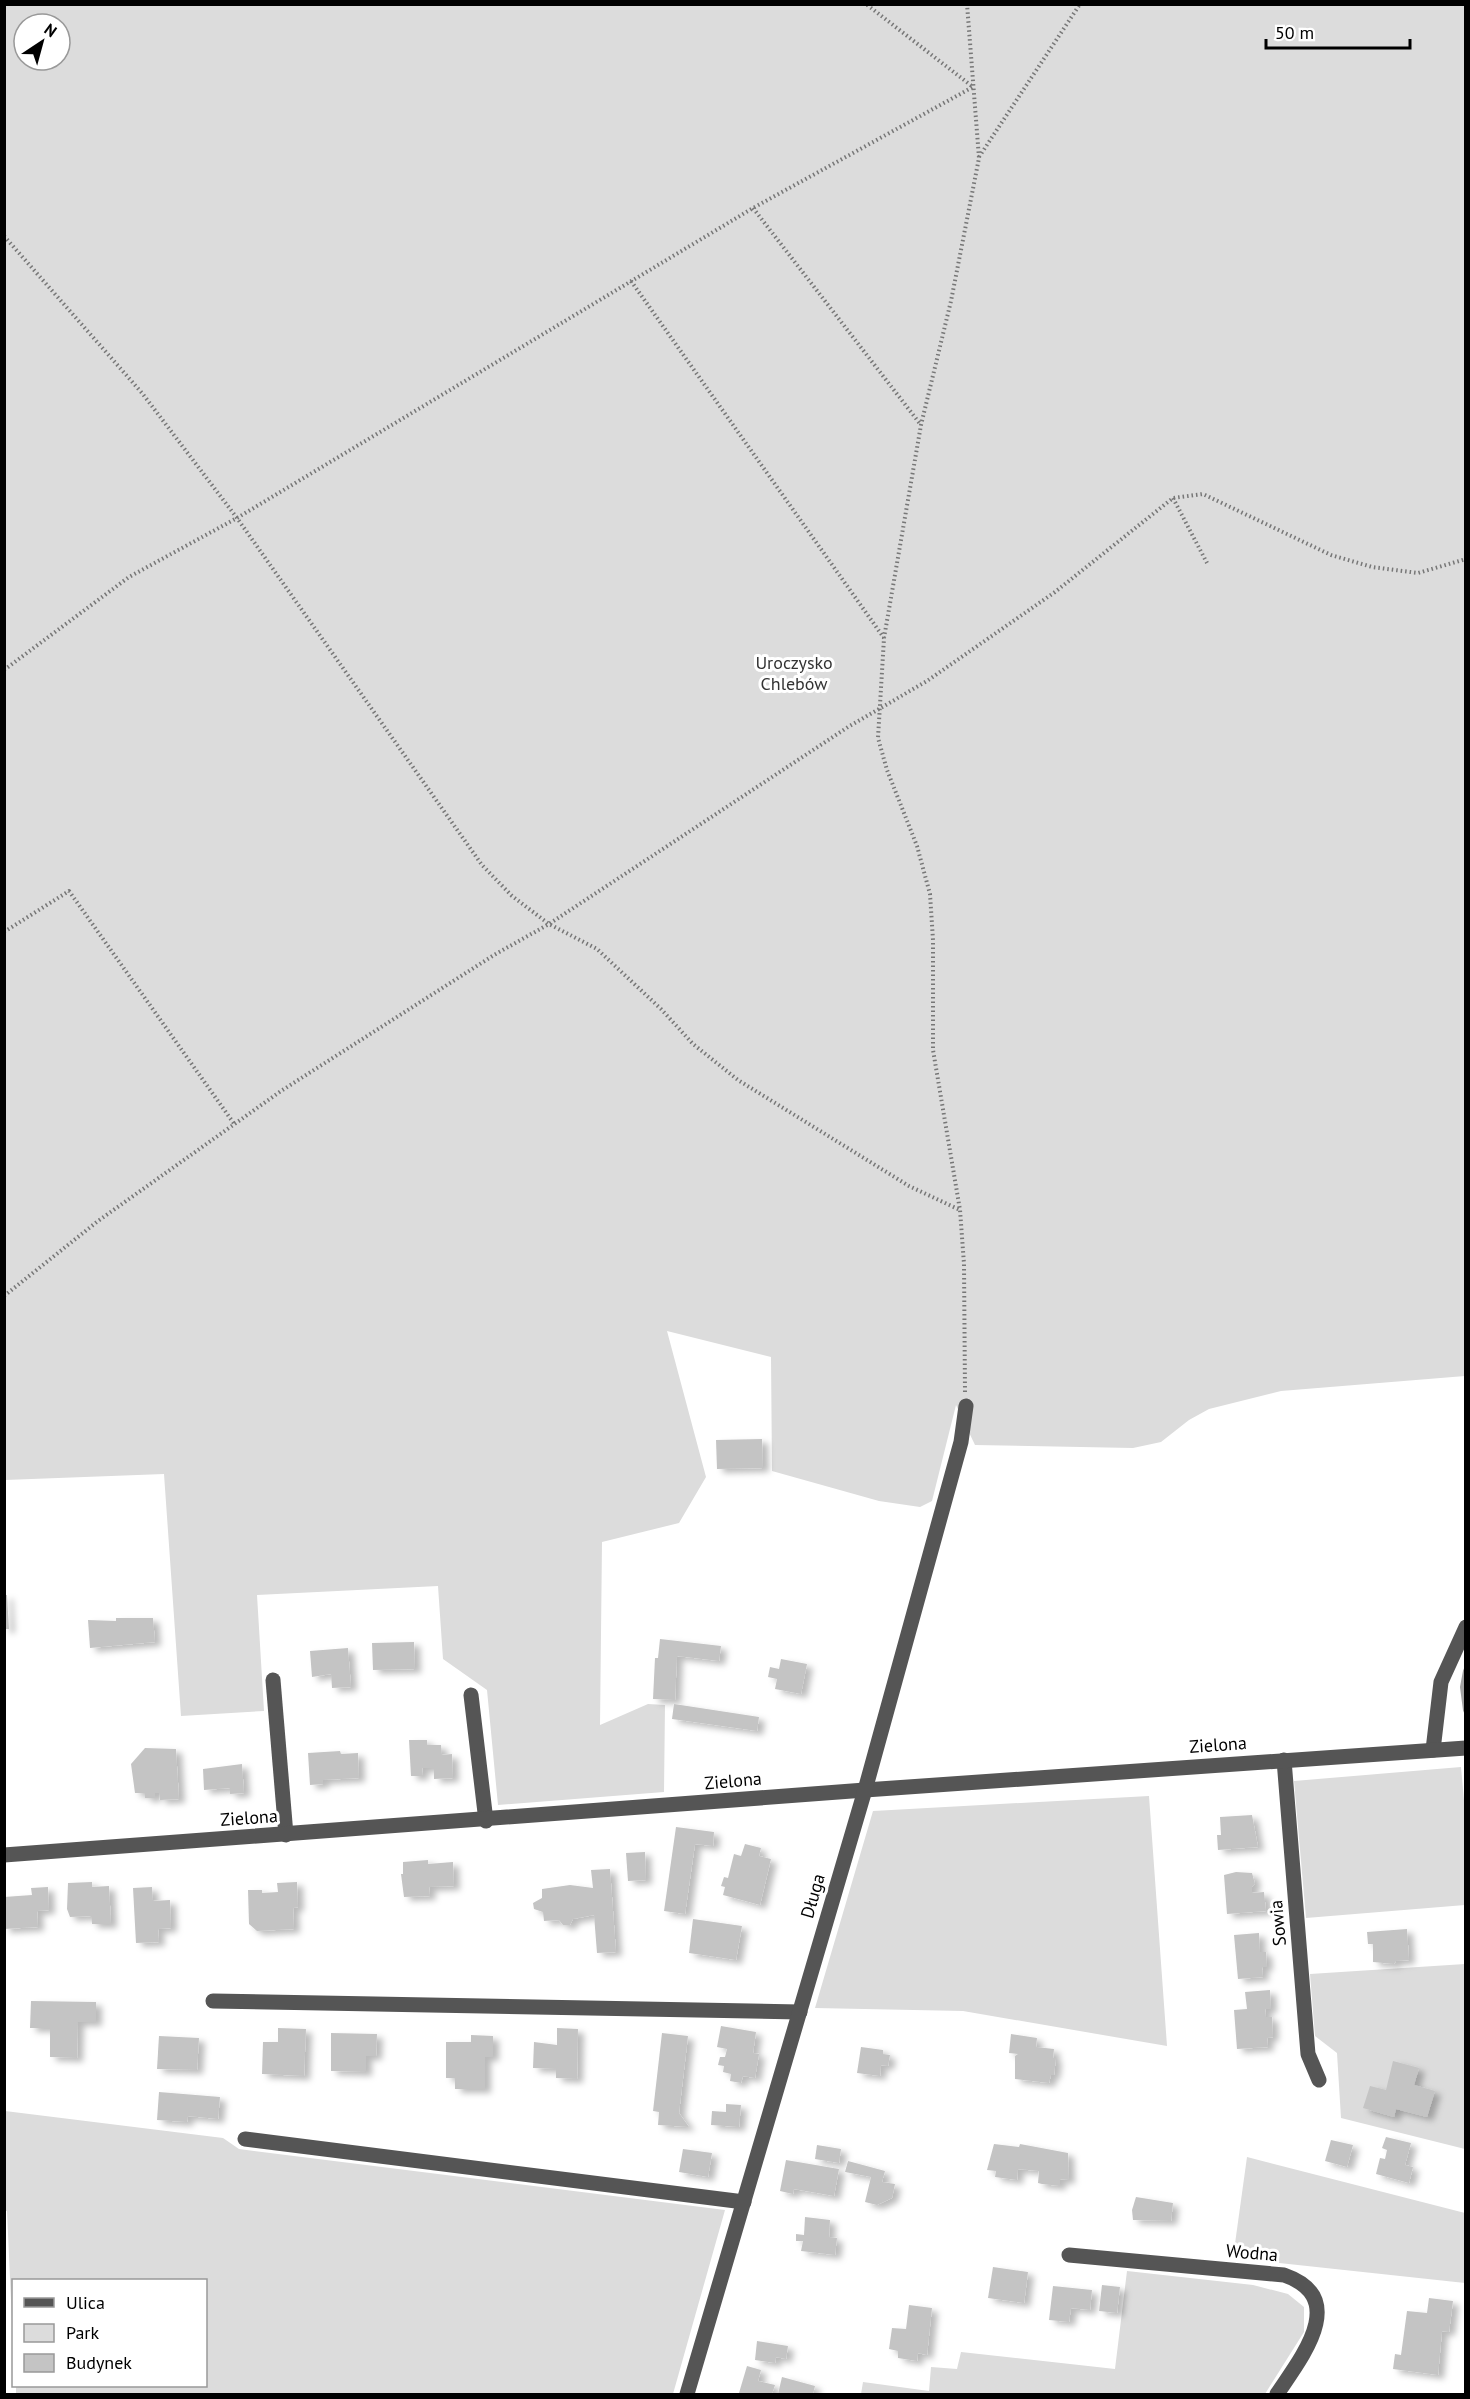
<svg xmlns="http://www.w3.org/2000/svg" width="1470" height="2399" font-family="'PT Sans',sans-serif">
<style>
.green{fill:#dcdcdc;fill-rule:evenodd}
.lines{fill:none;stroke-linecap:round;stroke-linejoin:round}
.stream{stroke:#a3a3a3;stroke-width:6}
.building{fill:#c4c4c4;filter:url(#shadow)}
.path{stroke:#777;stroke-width:4;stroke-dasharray:1.5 3;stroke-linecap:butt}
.minor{stroke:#555;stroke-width:15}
.labels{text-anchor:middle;stroke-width:6;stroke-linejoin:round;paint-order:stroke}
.park-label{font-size:18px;fill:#333;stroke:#fff}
.street-label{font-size:18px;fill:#000;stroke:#fff}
</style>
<defs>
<filter id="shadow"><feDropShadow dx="6" dy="4" stdDeviation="3" flood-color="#0004"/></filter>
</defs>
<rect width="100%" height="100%" fill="#fff"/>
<!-- green -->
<g class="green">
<path d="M4,5h1461v1371l-184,15 -72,18 -20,11 -28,22 -28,6 -158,-3 -19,-40 -24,96 -12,6 -41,-6 -107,-30 -1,-114 -104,-26 39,146 -27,46 -77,19 -2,183 48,-21 17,1 -1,87 -166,13 -11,-115 -44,-31 -5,-73 -181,9 7,116 -83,5 -17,-242 -159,6zM24,24h36v36h-36z"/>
<polygon points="1461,1767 1466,1823 1465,1905 1306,1918 1294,1781"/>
<polygon points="1149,1796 1167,2046 963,2011 815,2008 873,1811"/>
<polygon points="1465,1964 1465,2149 1341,2118 1337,2053 1315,2036 1310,1974"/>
<polygon points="5,2111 223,2138 239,2149 725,2210 673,2394 16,2394 16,2386 206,2386 206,2280 14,2280 13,2345 7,2211 4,2211"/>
<polygon points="1247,2157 1465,2213 1465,2283 1233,2258"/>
<polygon points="1127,2271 1253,2285 1288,2294 1304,2307 1304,2332 1265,2394 861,2394 863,2382 929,2391 931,2367 957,2369 961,2352 1115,2369"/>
</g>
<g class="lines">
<!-- stream -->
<polyline class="stream" points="1466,1671 1463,1687 1466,1710"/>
</g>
<!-- building -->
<g class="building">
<polygon points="762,1439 763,1468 717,1469 716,1440"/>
<polygon points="4,1595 7,1595 9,1629 4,1629"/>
<polygon points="116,1618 153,1618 155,1642 90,1648 88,1620 116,1621"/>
<polygon points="660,1639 721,1646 719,1661 677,1656 675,1700 653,1699 655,1658 658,1658"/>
<polygon points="414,1642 415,1669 373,1670 372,1643"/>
<polygon points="348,1648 351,1687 332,1688 331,1674 312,1677 310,1651"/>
<polygon points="781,1659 807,1664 801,1694 775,1689 777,1679 768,1677 770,1667 779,1669"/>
<polygon points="674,1704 759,1717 757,1731 672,1719"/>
<polygon points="409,1740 427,1740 427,1745 441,1745 442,1755 452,1754 453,1778 434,1779 434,1768 422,1768 423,1776 411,1776"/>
<polygon points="145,1748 176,1749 179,1799 160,1800 159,1793 155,1793 155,1798 145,1798 145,1793 135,1793 131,1764"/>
<polygon points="340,1751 341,1754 358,1753 359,1778 323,1780 323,1784 310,1785 308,1753"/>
<polygon points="242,1764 244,1793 230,1794 230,1788 204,1790 203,1769"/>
<polygon points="1252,1815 1258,1847 1218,1850 1217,1835 1221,1835 1220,1817"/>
<polygon points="676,1827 714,1832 713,1846 695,1844 685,1914 664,1911"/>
<polygon points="745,1844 761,1848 759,1856 771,1859 760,1905 723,1895 725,1887 721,1886 724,1877 728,1878 734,1854 741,1856"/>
<polygon points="645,1852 646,1880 628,1881 626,1853"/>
<polygon points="428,1860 428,1864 453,1862 454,1886 429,1887 430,1896 404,1897 401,1874 403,1874 403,1862"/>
<polygon points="610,1869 616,1952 597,1953 594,1915 573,1919 570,1925 563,1925 559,1920 544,1921 543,1912 534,1909 533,1903 542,1898 542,1889 570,1885 593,1888 591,1870"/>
<polygon points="1236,1872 1252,1873 1255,1884 1252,1887 1252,1893 1264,1892 1266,1911 1227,1914 1224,1875"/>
<polygon points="92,1882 92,1887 109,1886 111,1924 92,1924 91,1916 70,1917 67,1909 68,1883"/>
<polygon points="297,1882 298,1907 293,1908 294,1929 257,1931 249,1924 248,1890 262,1890 262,1893 278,1892 277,1883"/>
<polygon points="48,1887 49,1910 37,1911 38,1927 4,1929 4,1897 32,1895 31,1888"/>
<polygon points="152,1887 153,1901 170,1900 171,1928 158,1929 159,1942 136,1943 133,1888"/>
<polygon points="693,1919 742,1926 736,1960 689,1953"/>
<polygon points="1407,1929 1409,1960 1396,1961 1394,1964 1373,1962 1373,1944 1368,1944 1367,1932"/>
<polygon points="1259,1933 1260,1952 1266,1952 1267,1967 1262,1967 1263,1977 1238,1979 1234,1935"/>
<polygon points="1270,1990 1271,2009 1265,2009 1266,2017 1272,2017 1273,2037 1267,2038 1268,2047 1237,2049 1234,2010 1247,2009 1245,1992"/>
<polygon points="31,2001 96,2002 96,2022 78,2022 77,2058 50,2057 50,2028 30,2028"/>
<polygon points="721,2026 756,2032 753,2053 759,2054 755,2078 743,2076 741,2083 730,2081 731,2074 723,2072 724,2066 718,2065 720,2057 725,2057 727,2049 717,2047"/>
<polygon points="278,2028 306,2029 304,2076 262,2074 263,2042 278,2042"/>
<polygon points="557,2028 578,2029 577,2079 556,2078 556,2069 533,2068 534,2042 557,2045"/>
<polygon points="331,2033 377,2034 376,2056 366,2056 366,2072 331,2071"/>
<polygon points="662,2033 688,2036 679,2113 689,2127 658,2125 659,2112 653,2111"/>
<polygon points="1011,2034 1037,2038 1036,2047 1054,2049 1053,2058 1056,2058 1054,2075 1051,2075 1049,2083 1015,2079 1015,2056 1018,2054 1009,2053"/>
<polygon points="471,2035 493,2036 493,2057 485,2057 485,2089 455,2089 455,2078 446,2078 446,2042 471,2042"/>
<polygon points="159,2036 199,2038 197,2070 157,2069"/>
<polygon points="861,2047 883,2050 883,2054 890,2055 888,2066 881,2065 880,2076 857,2073"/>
<polygon points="1393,2061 1419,2068 1414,2085 1435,2091 1427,2117 1396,2109 1394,2117 1363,2108 1370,2086 1386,2090"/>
<polygon points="159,2092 220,2097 218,2119 188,2116 187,2122 157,2120"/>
<polygon points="726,2104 741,2105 739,2127 711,2125 712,2111 726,2112"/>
<polygon points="1386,2137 1411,2143 1405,2165 1413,2167 1409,2183 1376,2174 1380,2158 1385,2159 1387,2150 1382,2148"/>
<polygon points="1331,2140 1353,2145 1347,2167 1325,2161"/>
<polygon points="994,2144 1019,2147 1020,2144 1068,2153 1069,2180 1060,2179 1060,2186 1042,2184 1038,2183 1039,2171 1018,2169 1017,2180 995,2177 996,2171 987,2170"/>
<polygon points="817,2145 841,2149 839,2163 815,2159"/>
<polygon points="683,2149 712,2153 708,2177 679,2172"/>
<polygon points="786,2160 839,2169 834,2196 794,2189 793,2194 780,2191"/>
<polygon points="848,2161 885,2171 882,2182 895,2184 892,2198 877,2205 865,2202 871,2177 845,2172"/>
<polygon points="1136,2197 1173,2203 1171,2221 1133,2220 1132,2210"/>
<polygon points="805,2217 830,2220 829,2237 837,2238 835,2255 801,2251 803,2241 796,2241 796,2234 804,2235"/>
<polygon points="993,2267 1028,2272 1024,2303 988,2298"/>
<polygon points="1102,2285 1120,2287 1117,2313 1099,2311"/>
<polygon points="1053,2286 1092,2290 1090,2310 1071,2308 1069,2322 1049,2320"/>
<polygon points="1429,2298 1453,2301 1449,2332 1442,2331 1438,2375 1393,2369 1395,2354 1401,2355 1407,2311 1427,2313"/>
<polygon points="909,2305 932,2308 927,2355 918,2353 917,2361 898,2358 898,2351 889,2349 892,2328 906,2329"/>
<polygon points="757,2341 788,2346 786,2359 776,2357 775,2363 755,2360"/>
<polygon points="747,2366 761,2370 758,2381 775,2385 772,2394 739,2393"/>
<polygon points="782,2377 815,2386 813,2394 778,2394"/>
</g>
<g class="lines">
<!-- path -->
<g class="path">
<polyline points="979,157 1080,4"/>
<polyline points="753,208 921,425"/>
<polyline points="4,236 142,393 237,518 482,865 512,896 549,924 597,949 661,1009 693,1044 738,1080 909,1186 960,1210"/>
<polyline points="631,281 884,638"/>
<polyline points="1173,498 1207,563"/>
<polyline points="4,670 129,577 237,518 753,208 973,87 866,4"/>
<polyline points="4,932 69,891 235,1125"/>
<polyline points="4,1296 98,1221 281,1091 494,955 549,924 848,727 927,681 1055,592 1173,498 1203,494 1331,555 1372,567 1418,573 1466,559"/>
<polyline points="965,1392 964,1264 960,1210 933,1050 933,940 930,894 917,846 887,770 878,738 884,638 921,425 951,301 979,158 967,4"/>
</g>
<!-- minor -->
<g class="minor">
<polyline points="273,1680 286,1835"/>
<polyline points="471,1695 486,1821"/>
<polyline points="1433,1750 1441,1682 1466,1627"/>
<polyline points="1284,1760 1308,2054 1319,2080"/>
<polyline points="4,1855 865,1790 1466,1748"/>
<polyline points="213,2001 800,2012"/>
<polyline points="245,2139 744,2202"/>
<path d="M1069,2255l215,20c66,23 17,83 -7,119"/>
<polyline points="687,2394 865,1790 961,1442 966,1406"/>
</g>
</g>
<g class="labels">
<!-- park labels -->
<g class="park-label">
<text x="794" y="669">Uroczysko<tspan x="794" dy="21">Chlebów</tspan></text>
</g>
<!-- street labels -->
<g class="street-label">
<text transform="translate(1218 1745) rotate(-4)" y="6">Zielona</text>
<text transform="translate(733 1781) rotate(-5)" y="6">Zielona</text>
<text transform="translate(249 1818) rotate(-4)" y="6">Zielona</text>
<text transform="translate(813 1896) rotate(-74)" y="6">Długa</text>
<text transform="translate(1278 1923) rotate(-95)" y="6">Sowia</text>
<text transform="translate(1252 2253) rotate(5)" y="6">Wodna</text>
</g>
</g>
<!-- border -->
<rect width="1470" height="2399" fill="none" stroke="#000000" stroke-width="12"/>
<!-- legend -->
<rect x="12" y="2279" width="195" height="108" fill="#ffffff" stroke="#999999" stroke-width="1.5"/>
<rect x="24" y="2298" width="30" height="9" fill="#555555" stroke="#999999" stroke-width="1.5"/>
<text x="66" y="2309" font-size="18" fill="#000000">Ulica</text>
<rect x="24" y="2324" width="30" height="18" fill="#dcdcdc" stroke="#999999" stroke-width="1.5"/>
<text x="66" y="2339" font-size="18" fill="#000000">Park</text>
<rect x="24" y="2354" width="30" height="18" fill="#c4c4c4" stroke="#999999" stroke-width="1.5"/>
<text x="66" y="2369" font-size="18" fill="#000000">Budynek</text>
<!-- north arrow -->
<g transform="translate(42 42) rotate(36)"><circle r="28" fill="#ffffff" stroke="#999999" stroke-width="1.5"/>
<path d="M0-4.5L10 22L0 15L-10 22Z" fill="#000000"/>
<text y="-9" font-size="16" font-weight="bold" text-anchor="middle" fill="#000000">N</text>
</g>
<!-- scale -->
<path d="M1266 39v9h144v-9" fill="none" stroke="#000000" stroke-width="3"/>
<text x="1275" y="39" font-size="18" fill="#000000" stroke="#ffffff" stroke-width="4.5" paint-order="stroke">50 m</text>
</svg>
